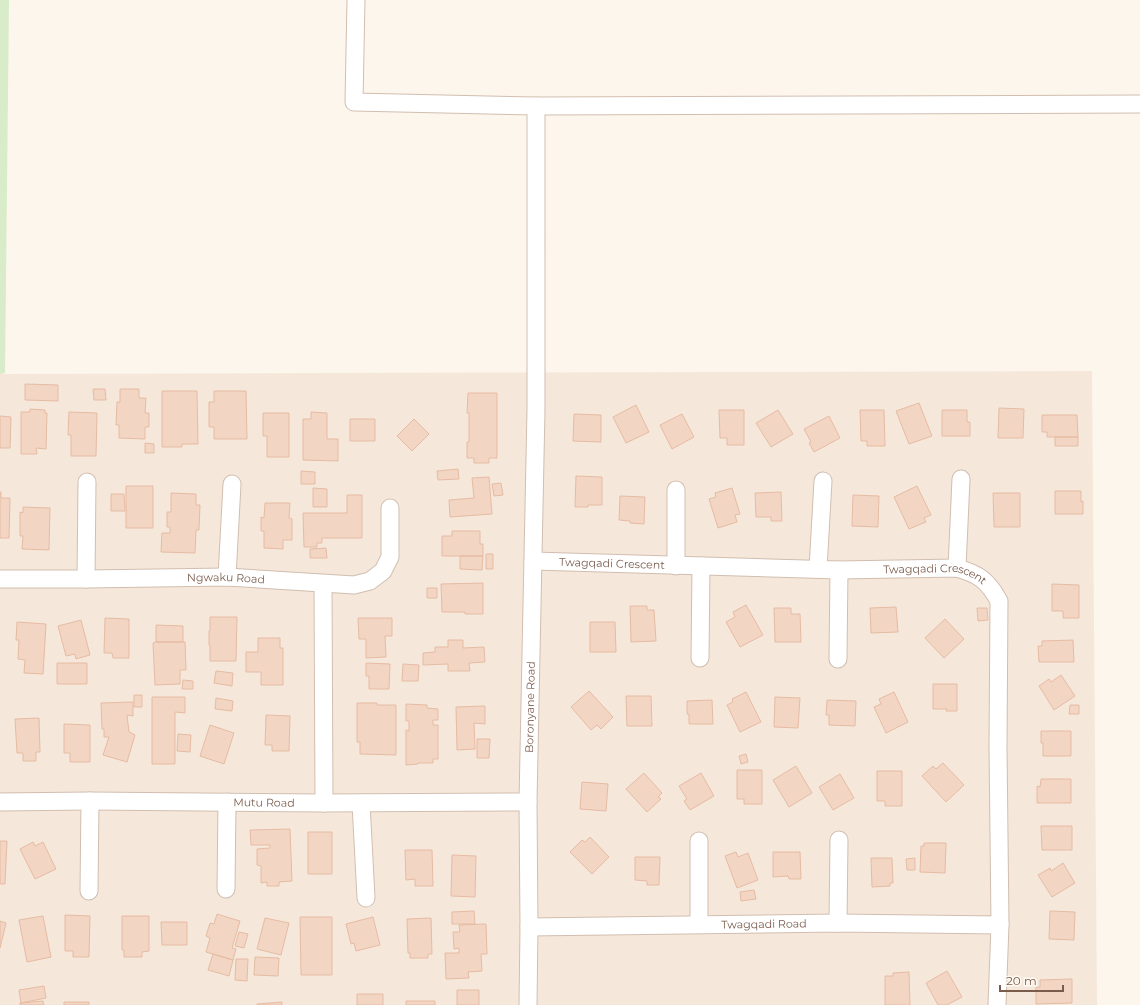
<svg xmlns="http://www.w3.org/2000/svg" width="1140" height="1005" viewBox="0 0 1140 1005" font-family="Montserrat,sans-serif">
<rect width="100%" height="100%" fill="#fdf6ec"/>
<path fill="#f5e8da" d="M1092,371L1097,1005H0V374Z"/>
<path fill="#d8ecc9" d="M0,0H9L5,373L0,374Z"/>
<path fill="#f3d5c3" stroke="#e6bba3" d="M25,384L58,385V401L25,400Z
M93,389H105L106,400H94Z
M120,389H139V398H146L145,413H149V427H145V439L119,438V425H116L117,402H120Z
M162,391H197L198,444H182V447H162Z
M214,391H246L247,439H214V427H209V402H214Z
M468,393H497V458H489V463H474V458H467V442H469V413H467Z
M919,403L932,436L909,444L896,411Z
M636,405L649,432L626,443L613,417Z
M999,408L1024,409L1023,438H998Z
M30,409L45,410V413H47L46,449L36,448L37,454H21V412H30Z
M719,410H744V445H727V438H720Z
M778,410L793,434L771,447L756,423Z
M860,410H884L885,446H867V441H861Z
M942,410H967V422H970V436H942Z
M69,412L97,413L96,456H71V435H68Z
M311,412L327,413V439H338V461L303,460V419H311Z
M263,413H289V457H267V436H263Z
M574,414L601,415V442L573,441Z
M682,414L694,437L672,449L660,425Z
M1042,415H1077L1078,437H1047V432H1042Z
M0,416L11,417L10,448H0Z
M829,416L840,438L814,452L809,443L811,442L804,429Z
M350,419H375V441H350Z
M414,419L429,434L412,451L397,436Z
M1055,437H1078V446H1055Z
M145,443L154,444V453H145Z
M458,469L459,479L438,480L437,471Z
M301,471L315,472V484H301Z
M576,476L602,477V505H588V507H575Z
M489,477L492,514L450,517L449,500L474,498L472,478Z
M501,483L503,495L494,496L492,484Z
M126,486H153V528H126Z
M917,486L931,515L924,518L926,522L909,529L894,497Z
M313,488L327,489V507H313Z
M732,488L740,514L735,515L737,522L718,528L709,499L716,497L715,493Z
M1055,491H1081V502L1083,501V514H1055Z
M0,492H1V498H10L9,538H0Z
M781,492L782,521H771V517H756L755,493Z
M171,493L196,494V505H200L199,530H196L195,553L161,552L162,533H170V527H167V512H171Z
M993,493H1020V527H994Z
M111,494H124L125,511H111Z
M347,495H362V538H322V543H317V547H304L303,513H347Z
M853,495L879,496L878,527L852,526Z
M620,496L645,497L644,524L630,523V521L619,520Z
M265,503H290L289,518L292,519V540H283V549L264,548V531H261V517L264,518Z
M23,507L50,508L49,550L22,549L23,536H20V512L23,513Z
M452,531H480V544H483V556H442V536H452Z
M326,548L327,558H310V549Z
M486,554H493V569H486Z
M460,556H483L482,570L460,569Z
M483,583V614H465V612H442L441,584Z
M1052,584L1079,585V618H1063V611H1052Z
M427,588H437V598H427Z
M746,605L763,635L740,647L726,622L735,617L733,612Z
M630,606H647V610H654L656,641L631,642Z
M896,607L898,632L871,633L870,608Z
M774,608H791V614H800L801,642H775Z
M977,608H987L988,620L978,621Z
M210,617H237L236,661H210V645H209V631L210,630Z
M105,618L129,619V658H113L112,653H104Z
M358,618H392V636H385L386,657L366,658V639H359Z
M945,619L964,639L944,658L925,638Z
M81,620L90,655L76,659L75,654L66,656L58,626Z
M17,622L46,624L43,674L24,673L25,660L18,659L19,640H16Z
M590,622H615L616,652H590Z
M156,625L183,626V642H156Z
M258,638H280V648H283V685H261V672H246V652H258Z
M448,640H463V648L484,647L485,662L469,663L470,671H448V664L423,665V653L435,652V647H448Z
M1073,640L1074,662H1039L1038,646H1042V641Z
M156,642H185L186,670H180V684L155,685L153,643Z
M57,663H87V684H57Z
M366,663L390,664L389,689H369V676H366Z
M403,664L419,665L418,681H402Z
M216,671L233,673L232,686L214,683Z
M1061,675L1075,696L1054,710L1039,686L1049,679L1051,682Z
M183,680L193,681V689H182Z
M933,684H957V711H946L947,709H933Z
M589,691L613,717L601,729L597,725L591,730L571,707Z
M746,692L761,722L740,732L727,705L733,702L732,699Z
M894,692L908,722L886,733L874,707L881,704L879,699Z
M134,695H142V707H134Z
M626,696H651L652,726H627Z
M152,697H185V713L175,712V764H152Z
M775,697L800,698L798,728L774,727Z
M216,698L233,701L232,711L215,709Z
M712,700L713,724H689V714H687V701Z
M827,700L856,701L855,726L829,725V715H826Z
M133,702V716L127,715L129,732L135,735L127,762L103,755L109,737H104V729H102L101,703Z
M357,703H377V705H396V755L360,754V742H357Z
M406,704L427,705V708L438,709V720H433V725H438V759H433V763H418V764L406,765V730L409,731V721H406Z
M1070,705H1079V714H1069Z
M485,706V724L474,723L475,749L457,750L456,707Z
M266,715L290,716L289,751H272V745H265Z
M39,718L40,752H36V761H23V753H17L15,719Z
M64,724L90,725V762H70V753H64Z
M210,725L234,733L224,764L200,756Z
M1041,731H1071V756H1043V743H1041Z
M178,734L191,735L190,752L177,751Z
M477,739H490L489,758H477Z
M746,754L748,762L741,764L739,756Z
M943,763L964,785L946,802L922,776L933,766L936,769Z
M796,766L812,793L789,807L773,780Z
M737,770H762V804H744V799H737Z
M877,771H902V806H885V801H877Z
M644,773L662,793L658,797L661,799L647,812L626,789Z
M701,773L714,796L690,810L684,801L687,799L679,786Z
M840,774L854,798L833,810L819,787Z
M1041,779H1071V803H1037V786L1040,787Z
M582,782L608,784L606,811L580,809Z
M1041,826H1072V850H1042Z
M290,829L292,881L279,882V886H267V882L261,883V866L257,865V849L270,848V845H251L250,830Z
M308,832H332V874H308Z
M590,837L609,857L592,874L570,852L582,840L585,842Z
M0,841H7L5,884H0Z
M33,842L35,846L43,842L56,869L35,879L20,849Z
M924,843H946L945,873L920,872L921,846H924Z
M405,850H432L433,886H415V879L406,880Z
M736,852L738,857L748,853L758,880L737,888L725,856Z
M773,852H800L801,879H789L788,876L773,877Z
M452,855L476,856L475,897L451,896Z
M635,857H660L659,885H647V881L635,880Z
M871,858H892L893,883H890V886L872,887Z
M915,858V870H907L906,859Z
M1063,863L1075,883L1052,897L1038,875L1050,868L1051,871Z
M754,890L756,899L741,901L740,892Z
M474,911L475,924H452V912Z
M1050,911L1075,912L1074,940L1049,939Z
M217,914L240,921L232,948L236,949L233,960L206,952L210,938L206,936L210,923L214,924Z
M65,915L90,916L89,957H73V951H65Z
M43,916L51,957L27,962L19,920Z
M122,916H149V951L142,952V957H124V950H122Z
M300,917H332V975H301Z
M373,917L380,945L356,951L354,943L351,944L346,924Z
M265,918L289,923L281,955L257,949Z
M431,918L432,954H428V958H410V953H408L407,919Z
M0,921L6,923L0,948Z
M161,922H187V945H162Z
M486,924L487,954H481L482,971L468,972L469,978L446,979L445,953H459V948L454,949L453,932H460L459,925Z
M239,932L248,934L244,948L235,946Z
M213,954L233,960L229,976L208,970Z
M255,957L279,958L278,976L254,975Z
M236,959H248L247,981L235,980Z
M947,971L962,997L947,1005H938L926,983Z
M909,972L910,1005H885V976H893V973Z
M1072,979V1003L1036,1004V987H1040V980Z
M44,986L46,998L21,1003L19,990Z
M457,990H479V1005H457Z
M357,994H383V1005H357Z
M43,1001L44,1005H20V1003Z
M406,1001H435V1005H406Z
M64,1002H89V1005H64Z
M282,1002V1005H257V1004Z"/>
<g fill="none" stroke-linecap="round" stroke-linejoin="round">
<g stroke="#d1beb0" stroke-width="19">
<g id="minor">
<path d="M356,0L354,102L536,106L1140,104"/>
<path d="M676,490V566"/>
<path id="s1" d="M533,561L839,570L957,568C979,574 988,581 999,601L998,746L1000,925L997,1005"/>
<path d="M957,568L961,479"/>
<path d="M818,569L823,481"/>
<path d="M227,577L232,484"/>
<path id="s2" d="M0,579H86L227,577L354,585L370,581L383,571L390,557V508"/>
<path d="M86,579L87,482"/>
<path d="M323,584L324,803"/>
<path d="M700,658L701,566"/>
<path d="M838,659L839,570"/>
<path id="s3" d="M0,802L90,801L324,803L528,802"/>
<path d="M361,803L366,898"/>
<path d="M226,889L227,802"/>
<path d="M89,891L90,801"/>
<path d="M838,923L839,840"/>
<path d="M699,924V841"/>
<path id="s4" d="M529,927L838,923L1000,925"/>
<path id="s5" d="M528,1005L529,927L528,802L536,409V106"/>
</g>
</g>
<use href="#minor" stroke="#fff" stroke-width="17"/>
</g>
<g text-anchor="middle" dominant-baseline="central" stroke-width="3" stroke-linejoin="round" paint-order="stroke">
<g font-size="11" fill="#7a5c4d" stroke="#fffaf3">
<text stroke="none"><textPath href="#s1" startOffset="79">Twagqadi Crescent</textPath></text>
<text stroke="none"><textPath href="#s1" startOffset="403">Twagqadi Crescent</textPath></text>
<text stroke="none"><textPath href="#s2" startOffset="226">Ngwaku Road</textPath></text>
<text stroke="none"><textPath href="#s5" startOffset="298">Boronyane Road</textPath></text>
<text stroke="none"><textPath href="#s3" startOffset="264">Mutu Road</textPath></text>
<text stroke="none"><textPath href="#s4" startOffset="235">Twagqadi Road</textPath></text>
</g>
</g>
<path d="M1000 985v6h63v-6" fill="none" stroke="#7a5c4d" stroke-width="2"/>
<text x="1006" y="985" font-size="12" fill="#7a5c4d" stroke="#fffaf3" stroke-width="3" paint-order="stroke">20 m</text>
</svg>
